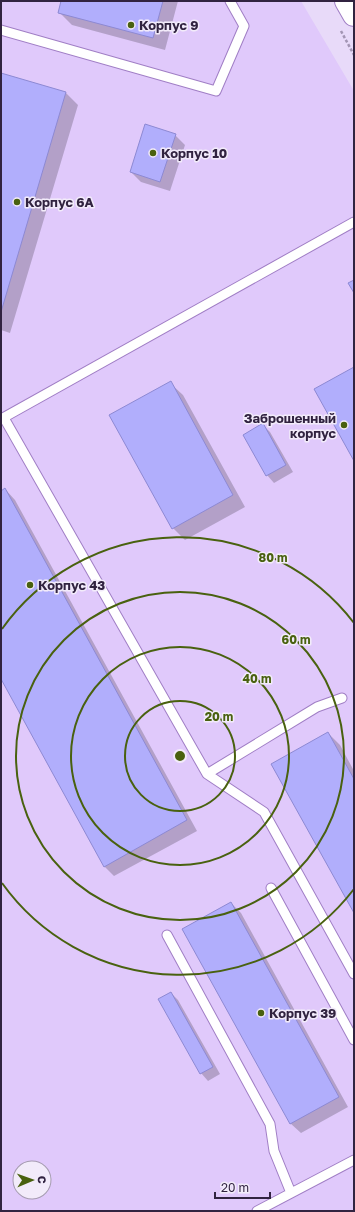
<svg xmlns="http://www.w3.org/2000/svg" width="355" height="1212" viewBox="0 0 355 1212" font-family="'Golos Text',sans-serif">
<rect width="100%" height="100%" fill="#e8daf9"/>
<path fill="#e0c9fb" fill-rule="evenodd" d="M1,1H301L354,91V1211H1ZM20,1168H44V1192H20Z"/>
<path fill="#0003" d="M62,1H178L165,50L72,25L59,12Z
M1,74L66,93L78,105L10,333L1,330Z
M175,135L185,145L170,191L141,182L131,172Z
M170,383L183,395L245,507L185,540L173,528Z
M263,425L270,432L293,472L274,483L267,475Z
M5,489L15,500L197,831L114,876L104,866L1,677V492Z
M328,733L340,745L354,771V911Z
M231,903L241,913L348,1107L301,1133L290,1123Z
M171,993L178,1000L220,1074L208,1081L201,1073Z"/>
<path fill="#b1aefc" stroke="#8d89d3" d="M61,1H163L153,38L58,13Z
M1,73L66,92L1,312Z
M145,124L176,134L160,182L130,172Z
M354,280V293L348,283Z
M354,367V461L314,389Z
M171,381L233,495L172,529L109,415Z
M263,423L286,465L266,476L243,435Z
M5,488L187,820L104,867L1,679V491Z
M328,732L354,779V913L271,764Z
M231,902L339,1097L290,1124L182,929Z
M171,992L213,1067L200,1074L158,999Z"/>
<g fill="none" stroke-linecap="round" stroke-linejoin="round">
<g stroke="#a07ec5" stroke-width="11">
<path id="service" d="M1,30L216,91L244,26L230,1
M4,418L207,774L264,812L354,974
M1,419L354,222
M207,774L317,707L342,698
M271,888L354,1040
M167,935L270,1124L274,1151L291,1193
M257,1211L354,1160"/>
</g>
<g stroke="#a07ec5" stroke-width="24">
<path id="secondary" d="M346,1L354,15"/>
</g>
<path stroke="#a395b4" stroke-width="2.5" stroke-dasharray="3 2" stroke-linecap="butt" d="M341,31L354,55"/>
<use href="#service" stroke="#fff" stroke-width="9"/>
<use href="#secondary" stroke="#fff" stroke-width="22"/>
</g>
<g fill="none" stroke="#49610f" stroke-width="2">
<circle cx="180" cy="756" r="55"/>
<circle cx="180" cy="756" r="109"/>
<circle cx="180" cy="756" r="164"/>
<path d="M354 889A219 219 0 0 1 2 883M2 629A219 219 0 0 1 354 623"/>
</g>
<g fill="#49610f" stroke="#f2ebfa" stroke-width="1.5">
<circle cx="131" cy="25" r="4"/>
<circle cx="153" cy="153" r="4"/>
<circle cx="17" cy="202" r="4"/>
<circle cx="344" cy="425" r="4"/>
<circle cx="30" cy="585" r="4"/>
<circle cx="261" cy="1013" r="4"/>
</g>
<g text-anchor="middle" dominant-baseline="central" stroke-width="3" stroke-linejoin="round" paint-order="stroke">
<g font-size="13" font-weight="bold" fill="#312340" stroke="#f2ebfa" text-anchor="start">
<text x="139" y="25">Корпус 9</text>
<text x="161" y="153">Корпус 10</text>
<text x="25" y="202">Корпус 6А</text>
<text x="336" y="418" text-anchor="end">Заброшенный<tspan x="336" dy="15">корпус</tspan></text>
<text x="38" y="585">Корпус 43</text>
<text x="269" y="1013">Корпус 39</text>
</g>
</g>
<circle cx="180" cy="756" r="6" fill="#49610f" stroke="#f2ebfa" stroke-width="2"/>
<g font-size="12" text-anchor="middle" font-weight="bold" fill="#49610f" stroke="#f2ebfa" stroke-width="3" stroke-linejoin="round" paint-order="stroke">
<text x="273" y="562">80 m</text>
<text x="296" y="644">60 m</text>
<text x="257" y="683">40 m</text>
<text x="219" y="721">20 m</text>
</g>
<rect width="355" height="1212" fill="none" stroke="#312340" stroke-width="4"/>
<g transform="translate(32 1180) rotate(88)"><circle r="19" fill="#f2ebfa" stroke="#a59bb0"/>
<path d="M0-3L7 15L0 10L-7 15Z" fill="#49610f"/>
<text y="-6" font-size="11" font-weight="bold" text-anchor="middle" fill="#312340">С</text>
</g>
<path d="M215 1192v6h55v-6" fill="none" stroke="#312340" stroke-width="2"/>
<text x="221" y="1192" font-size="12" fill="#312340" stroke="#f2ebfa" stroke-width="3" paint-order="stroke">20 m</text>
</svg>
